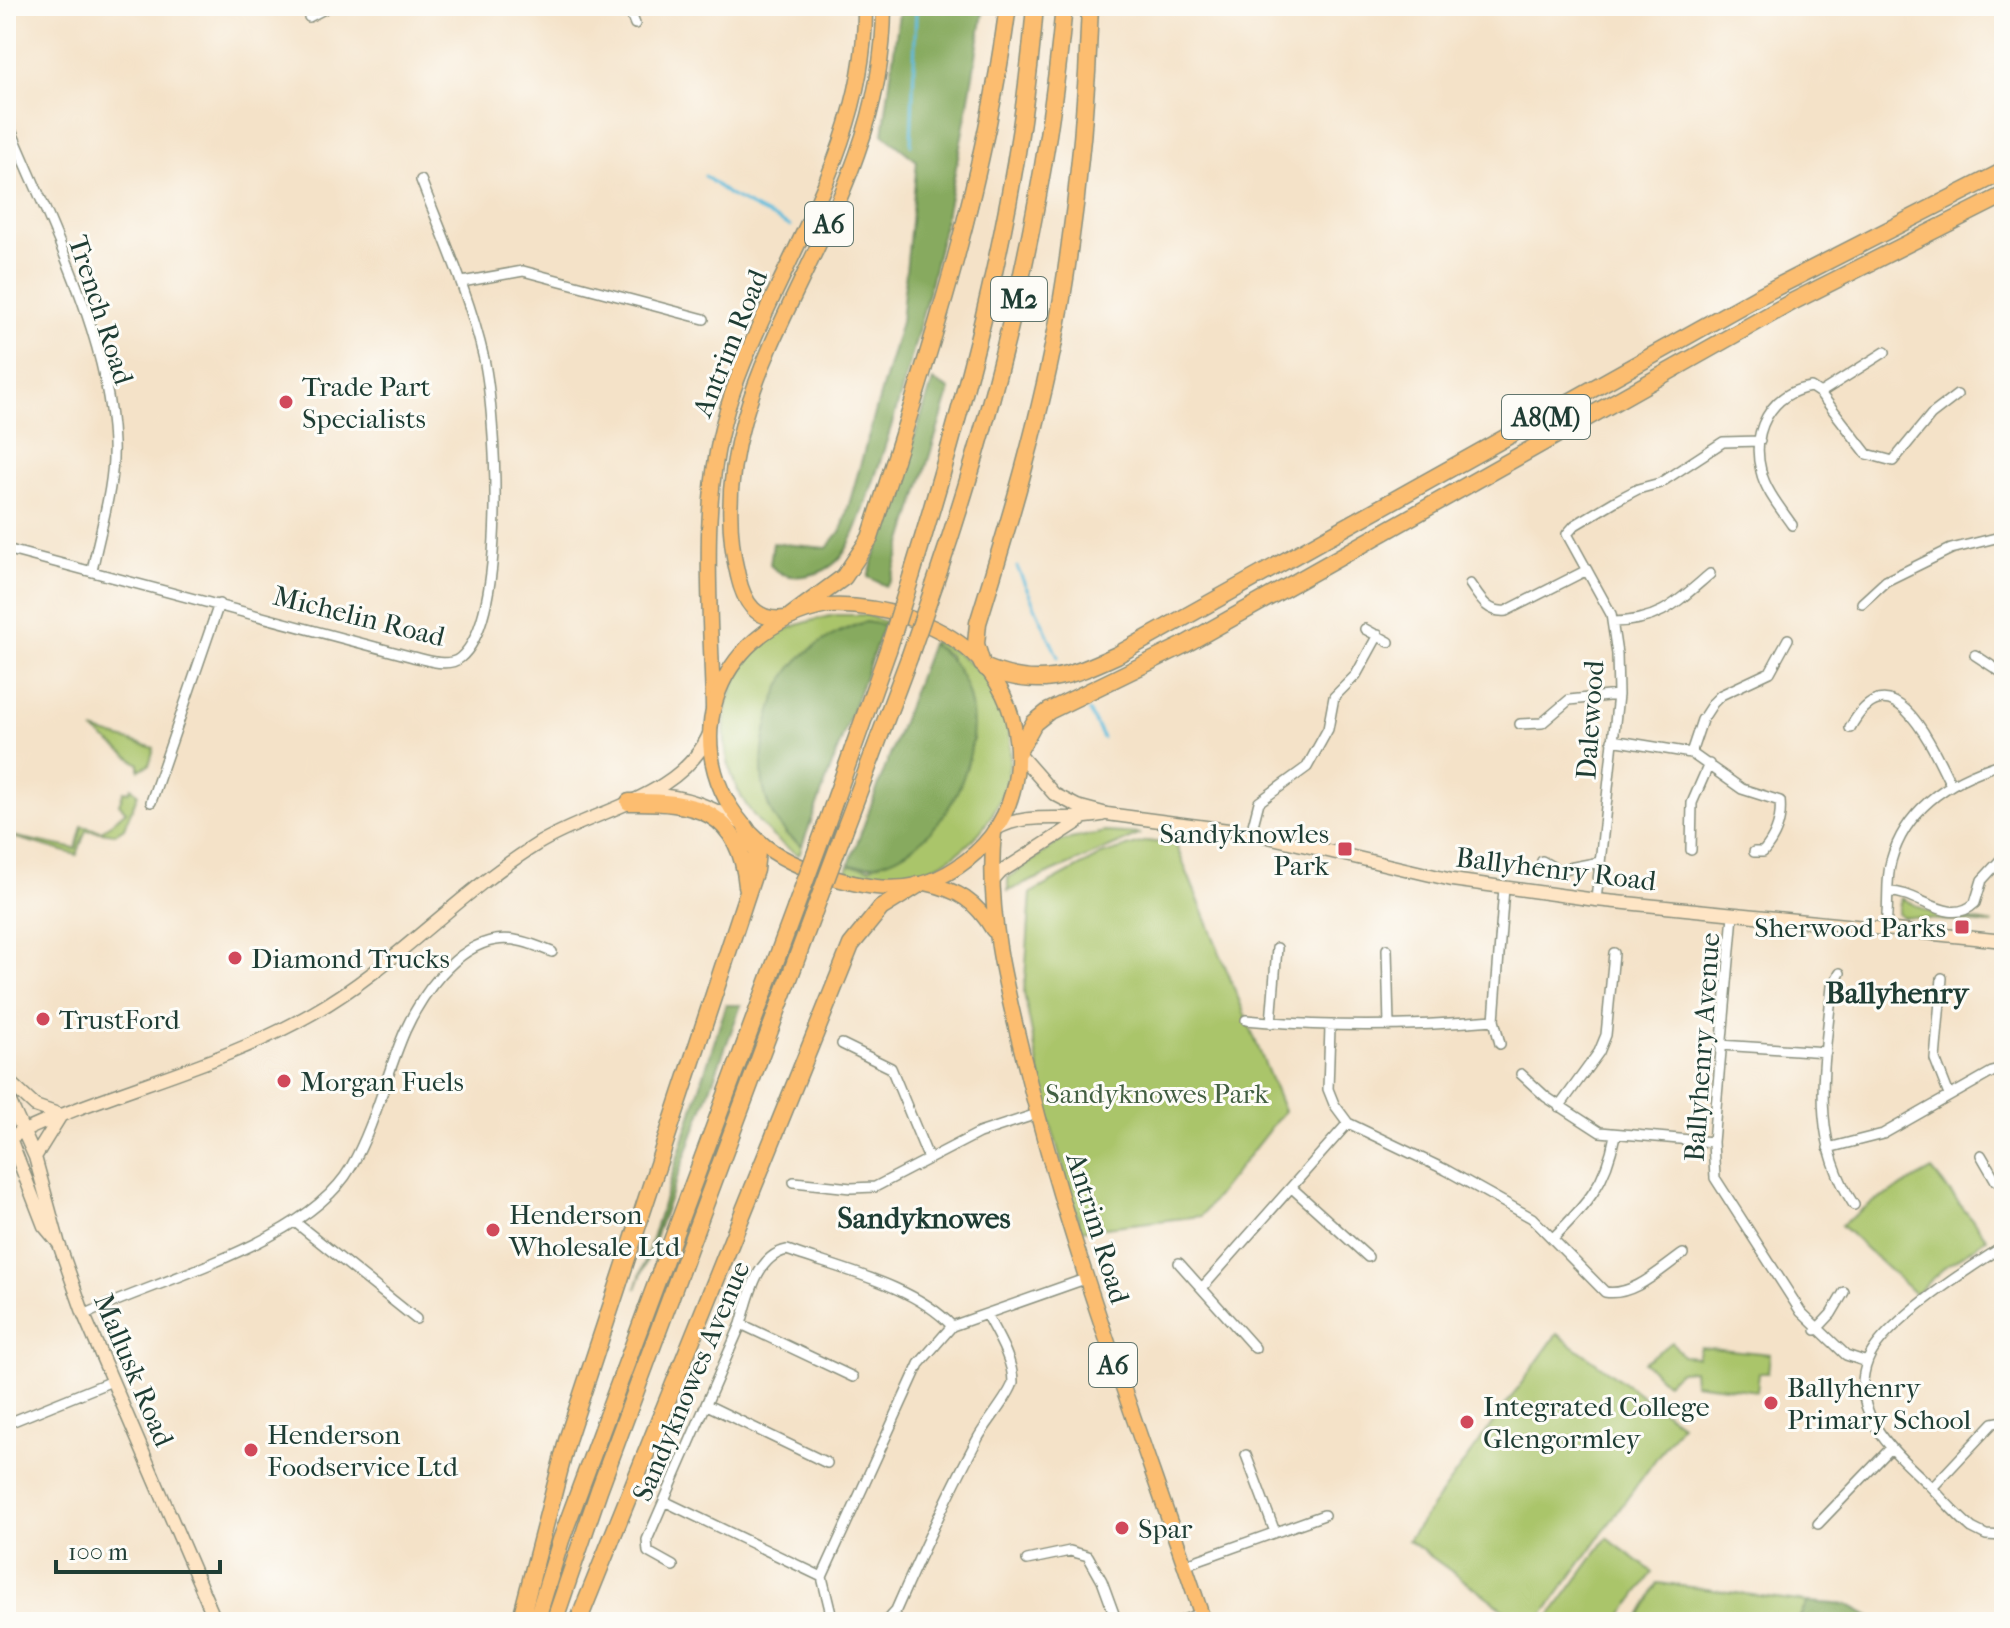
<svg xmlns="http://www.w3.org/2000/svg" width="2010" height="1628" viewBox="0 0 2010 1628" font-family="'IM FELL French Canon',serif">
<rect width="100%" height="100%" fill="#fdfcf7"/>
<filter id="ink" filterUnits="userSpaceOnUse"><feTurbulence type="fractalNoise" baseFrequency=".0125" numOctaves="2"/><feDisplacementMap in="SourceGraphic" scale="16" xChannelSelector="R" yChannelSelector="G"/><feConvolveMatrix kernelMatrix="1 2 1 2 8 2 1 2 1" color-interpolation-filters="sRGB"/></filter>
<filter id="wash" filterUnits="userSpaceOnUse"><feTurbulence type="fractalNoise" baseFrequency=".006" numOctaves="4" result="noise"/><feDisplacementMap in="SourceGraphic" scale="32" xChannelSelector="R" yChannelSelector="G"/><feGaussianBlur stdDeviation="1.8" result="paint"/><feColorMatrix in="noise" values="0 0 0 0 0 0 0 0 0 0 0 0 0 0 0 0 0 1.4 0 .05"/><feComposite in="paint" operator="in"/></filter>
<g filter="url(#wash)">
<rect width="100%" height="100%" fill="#f4e2c8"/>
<path fill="#aac56b" stroke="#648150" stroke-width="2" d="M835,615H865L886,622L884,625L864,622L838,632L785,834L802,846L799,855C720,811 693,698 771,638C790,625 814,620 835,615Z
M933,641C1078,702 1002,908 846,874L849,865L870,868L931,830L966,769L973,739L949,655L931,644Z
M93,730L154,748L149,765L139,770V764Z
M131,787L138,794L124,828L115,834L86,830L77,855L6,835L76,849L82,826L102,831L126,811L119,804L124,791L129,792Z
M1105,832L1141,834L1008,891V878L1060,841Z
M1147,841L1176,845L1284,1111L1201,1216L1081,1230L1048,1115L1024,993L1031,893L1101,855Z
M1901,898L1929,912L1993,924L1902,917L1898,913Z
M1932,1170L1987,1238L1944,1268L1915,1294L1841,1225L1870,1204Z
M1557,1334L1681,1424L1538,1622H1522L1408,1540Z
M1672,1342L1683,1356L1697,1357L1700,1347L1770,1354L1768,1373H1759L1757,1391L1694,1383L1693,1370L1680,1371L1666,1383L1644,1362Z
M1607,1538L1653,1572L1617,1622H1546Z
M1658,1583L1808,1602L1797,1622H1637Z"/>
<path fill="#87aa5f" stroke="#53744a" stroke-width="2" d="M900,6H984C961,160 928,314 880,462C872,485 855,541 840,558C824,576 788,585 770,565L773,543L827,548L842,529L901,322L917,161L883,134Z
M933,381L950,390L891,580L886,586L868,577Z
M865,622L884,625L802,846C784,834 772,819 766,798C755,761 769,697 792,667C811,644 837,632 865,622Z
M931,644C1022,700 950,878 849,865Z
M726,1005H741L636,1289Z
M1808,1602L1849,1605L1880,1622H1797Z"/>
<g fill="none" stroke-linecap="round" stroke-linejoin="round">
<path stroke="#5dbbdb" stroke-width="3" d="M901,6L916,11L911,145
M705,176L729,195L790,226
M1017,567L1058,657
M1089,711L1103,738"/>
</g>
</g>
<g filter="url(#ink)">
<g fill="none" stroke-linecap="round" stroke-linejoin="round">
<g stroke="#8a907e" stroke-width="12">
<path id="minor" d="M628,6L635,24
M309,17L330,6
M6,118C47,218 109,334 113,443C115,486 100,529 92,571
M6,158L20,153
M462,282L523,271L704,319
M2004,282V294
M1820,393L1885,352
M1792,525C1781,509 1765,490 1761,471C1751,432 1770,393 1811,387L1820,393L1867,454L1893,461L1931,415L1957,395
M6,549L413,657C428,660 448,668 460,658C509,618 496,417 484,359C470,297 444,239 421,180
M1470,584C1480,598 1487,613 1506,611L1587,570
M1862,603L1886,581L1951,549L2004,536
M1613,622C1660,621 1676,603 1710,574
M1365,629L1389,642
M1975,655L2004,674
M1520,724L1542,723L1569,700L1618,695
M1850,728C1892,652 1932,746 1951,785
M1612,740L1691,753L1742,789L1780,801C1782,821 1776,837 1763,852H1754
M1691,753L1702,720L1713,703L1721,695L1770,672L1788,639
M151,802L219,604
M1251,833L1259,802L1307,767L1328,729L1334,697L1356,675L1378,635
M1691,850L1692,803L1709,764
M1542,861L1558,870L1600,862
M1888,892C1917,890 1949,928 1975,903L1982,880L2004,856
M1596,900L1618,695L1617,654L1611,614L1567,534L1575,525L1617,500L1638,489L1660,483L1723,442L1760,441
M1733,915L1713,1142L1715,1178L1801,1312L1846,1355L1867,1362
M1885,930C1890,908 1885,883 1891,861C1906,807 1953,778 2004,763
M1387,949L1389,1026
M1840,973L1832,986C1825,1065 1808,1135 1854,1205
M1942,978L1935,1059L1949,1095
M1246,1020C1330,1028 1411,1027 1494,1020
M1271,1023L1277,948
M1330,1027L1328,1089L1334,1104L1348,1123L1446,1170L1532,1218L1605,1292C1633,1297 1661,1269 1683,1254
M842,1044L891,1068L928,1157
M1500,1044L1494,1020L1504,888
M1720,1045L1826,1052
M1521,1074L1546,1097L1600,1132L1713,1142
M1559,1107L1599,1052L1606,1035L1614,953
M1828,1148L1883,1134L1992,1072L2004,1069
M1981,1155L1996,1181L2004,1182
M794,1182L851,1188L875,1187L979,1133L1037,1114
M1292,1188L1368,1257
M295,1222L416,1319
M1553,1238C1587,1204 1606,1184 1615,1135
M2004,1246C1969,1268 1883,1323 1868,1360C1847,1412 1895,1453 1928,1484C1943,1499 1956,1515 1972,1528L1986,1535L2004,1536
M1179,1263L1255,1348
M1202,1288L1348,1123
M84,1315C162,1278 308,1242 351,1167C375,1125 386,1075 405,1031C421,996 455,946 496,940C516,937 534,945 552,952
M741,1324L853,1377
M1816,1330L1831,1314L1844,1292
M707,1405L827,1463
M6,1424L112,1381
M1246,1455L1275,1532
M1932,1488L1993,1423L2004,1421
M664,1501L822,1577
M1818,1524L1891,1448
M1027,1560L1070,1551L1088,1556L1102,1581L1117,1622
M1184,1565L1324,1515
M673,1566L648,1552L647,1540L741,1324C749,1297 756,1256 787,1250C839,1269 914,1285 952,1326
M833,1622L822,1577L919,1364L952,1326L1085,1279
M885,1622L896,1610C921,1553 948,1494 978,1438C985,1425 1012,1392 1013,1382C1013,1360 996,1333 986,1314
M1178,1622L1201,1613"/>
</g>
<g stroke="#8a907e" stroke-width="15">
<path id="secondary" d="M1019,754L1054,794L1077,806L1107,814L1251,833L1452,880L1596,900L2004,941
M647,795C685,794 711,807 744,825
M996,829C1029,810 1067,823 1102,815
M992,882L1001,872L1080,821
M6,1079L35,1106L61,1115
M6,1093L35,1157L58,1241
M6,1128L44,1226L59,1244L84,1315L216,1622
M9,1138C108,1090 218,1068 313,1013C394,967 457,894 536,845C593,809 681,800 710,732
M35,1157L61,1115"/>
</g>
<g stroke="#8a907e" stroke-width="17">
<path id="primary" d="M786,618C756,622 744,603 738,576C700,423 809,292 857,154C874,107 884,56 884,6
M713,708C711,602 697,496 732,394C777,264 867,149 865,6
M994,832C986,915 1007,992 1027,1072C1073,1260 1143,1439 1204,1622
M925,883C958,890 976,901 993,930"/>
</g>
<g stroke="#8a907e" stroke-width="17">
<path id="trunk" d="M827,606C876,603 937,621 973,654C1024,700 1032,782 991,836C973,859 945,879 917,885C886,892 857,885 827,876C803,868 777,858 758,840C669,758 711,628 827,606Z"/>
</g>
<g stroke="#8a907e" stroke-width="19">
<path id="motorway" d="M912,574C969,388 1020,200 1035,6
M935,583C999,395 1046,204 1064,6
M791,616L844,577L870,538C926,364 984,188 1008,6
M982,664L976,644L978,623C1010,520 1041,417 1060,310C1077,209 1087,108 1090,6
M986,668C1038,689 1067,678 1117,655L1757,297L2004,171
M1019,750L1034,723L1049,711L1184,645L1792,302L2004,195
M629,802C695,801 740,810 747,886
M826,825L888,650
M844,831L909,658
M520,1622L568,1437L755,870L757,852L746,828
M536,1622L561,1540L795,909
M554,1622L599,1490L812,917
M578,1622L851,945L881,908L918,885"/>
</g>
<use href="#minor" stroke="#fff" stroke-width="9"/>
<use href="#secondary" stroke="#fee5c5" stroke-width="12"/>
<use href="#primary" stroke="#fcbd6f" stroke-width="14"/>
<use href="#trunk" stroke="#fcbd6f" stroke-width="14"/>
<use href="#motorway" stroke="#fcbd6f" stroke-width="16"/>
<g stroke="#8a907e" stroke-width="19" stroke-linecap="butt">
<path id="motorway-bridge" d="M888,650L912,574
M909,658L935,583
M795,909L826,825
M812,917L844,831"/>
</g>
<use href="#motorway-bridge" stroke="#fcbd6f" stroke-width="16"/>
</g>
</g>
<g fill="#d1495b" stroke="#fdfcf7" stroke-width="3">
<circle cx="286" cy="402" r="8"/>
<rect x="1337" y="841" width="16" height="16" rx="4"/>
<rect x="1954" y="919" width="16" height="16" rx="4"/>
<circle cx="235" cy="958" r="8"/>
<circle cx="43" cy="1019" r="8"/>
<circle cx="284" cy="1081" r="8"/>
<circle cx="493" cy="1230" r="8"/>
<circle cx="1771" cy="1403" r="8"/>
<circle cx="1467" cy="1422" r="8"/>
<circle cx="251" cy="1450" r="8"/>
<circle cx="1122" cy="1528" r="8"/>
</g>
<g text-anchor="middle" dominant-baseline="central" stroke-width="6" stroke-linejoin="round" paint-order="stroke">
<g fill="#fdfcf7" stroke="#62766e" stroke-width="2">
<rect x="805" y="202" width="48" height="44" rx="6"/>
<rect x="991" y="277" width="56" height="44" rx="6"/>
<rect x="1502" y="395" width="88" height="44" rx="6"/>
<rect x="1089" y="1343" width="48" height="44" rx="6"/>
</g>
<g font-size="26" font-weight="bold" fill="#1f3d34">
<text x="829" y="224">A6</text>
<text x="1019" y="299">M2</text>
<text x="1546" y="417">A8(M)</text>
<text x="1113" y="1365">A6</text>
</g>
<g font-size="28" fill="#1f3d34" stroke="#fdfcf7">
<text transform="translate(101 310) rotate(72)">Trench Road</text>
<text transform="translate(730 343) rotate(-68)">Antrim Road</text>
<text transform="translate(359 616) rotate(14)">Michelin Road</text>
<text transform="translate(1590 720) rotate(-86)">Dalewood</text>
<text transform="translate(1556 869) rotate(7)">Ballyhenry Road</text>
<text transform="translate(1702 1047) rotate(-86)">Ballyhenry Avenue</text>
<text transform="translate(1098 1228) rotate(73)">Antrim Road</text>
<text transform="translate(134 1370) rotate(67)">Mallusk Road</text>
<text transform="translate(691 1381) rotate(-67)">Sandyknowes Avenue</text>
</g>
<g font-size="28" fill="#1f3d34" stroke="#fdfcf7" text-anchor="start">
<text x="302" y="386">Trade Part<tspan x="302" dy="32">Specialists</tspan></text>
<text x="1329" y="833" text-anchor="end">Sandyknowles<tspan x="1329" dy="32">Park</tspan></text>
<text x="1946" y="927" text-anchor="end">Sherwood Parks</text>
<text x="251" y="958">Diamond Trucks</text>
<text x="59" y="1019">TrustFord</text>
<text x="300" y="1081">Morgan Fuels</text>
<text x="509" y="1214">Henderson<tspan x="509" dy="32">Wholesale Ltd</tspan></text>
<text x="1787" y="1387">Ballyhenry<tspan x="1787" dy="32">Primary School</tspan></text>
<text x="1483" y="1406">Integrated College<tspan x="1483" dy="32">Glengormley</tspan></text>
<text x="267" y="1434">Henderson<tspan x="267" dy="32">Foodservice Ltd</tspan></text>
<text x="1138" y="1528">Spar</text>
</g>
<g font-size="28" fill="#425f42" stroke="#fdfcf7">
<text x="1157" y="1093">Sandyknowes Park</text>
</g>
<g font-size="30" font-weight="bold" fill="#1f3d34" stroke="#fdfcf7">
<text x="1897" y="993">Ballyhenry</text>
<text x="924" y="1218">Sandyknowes</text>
</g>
</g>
<rect width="2010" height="1628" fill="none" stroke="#fdfcf7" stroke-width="32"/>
<path d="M56 1560v12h164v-12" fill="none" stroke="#1f3d34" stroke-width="4"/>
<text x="68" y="1560" font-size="24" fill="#1f3d34" stroke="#fdfcf7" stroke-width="6" paint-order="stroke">100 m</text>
</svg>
